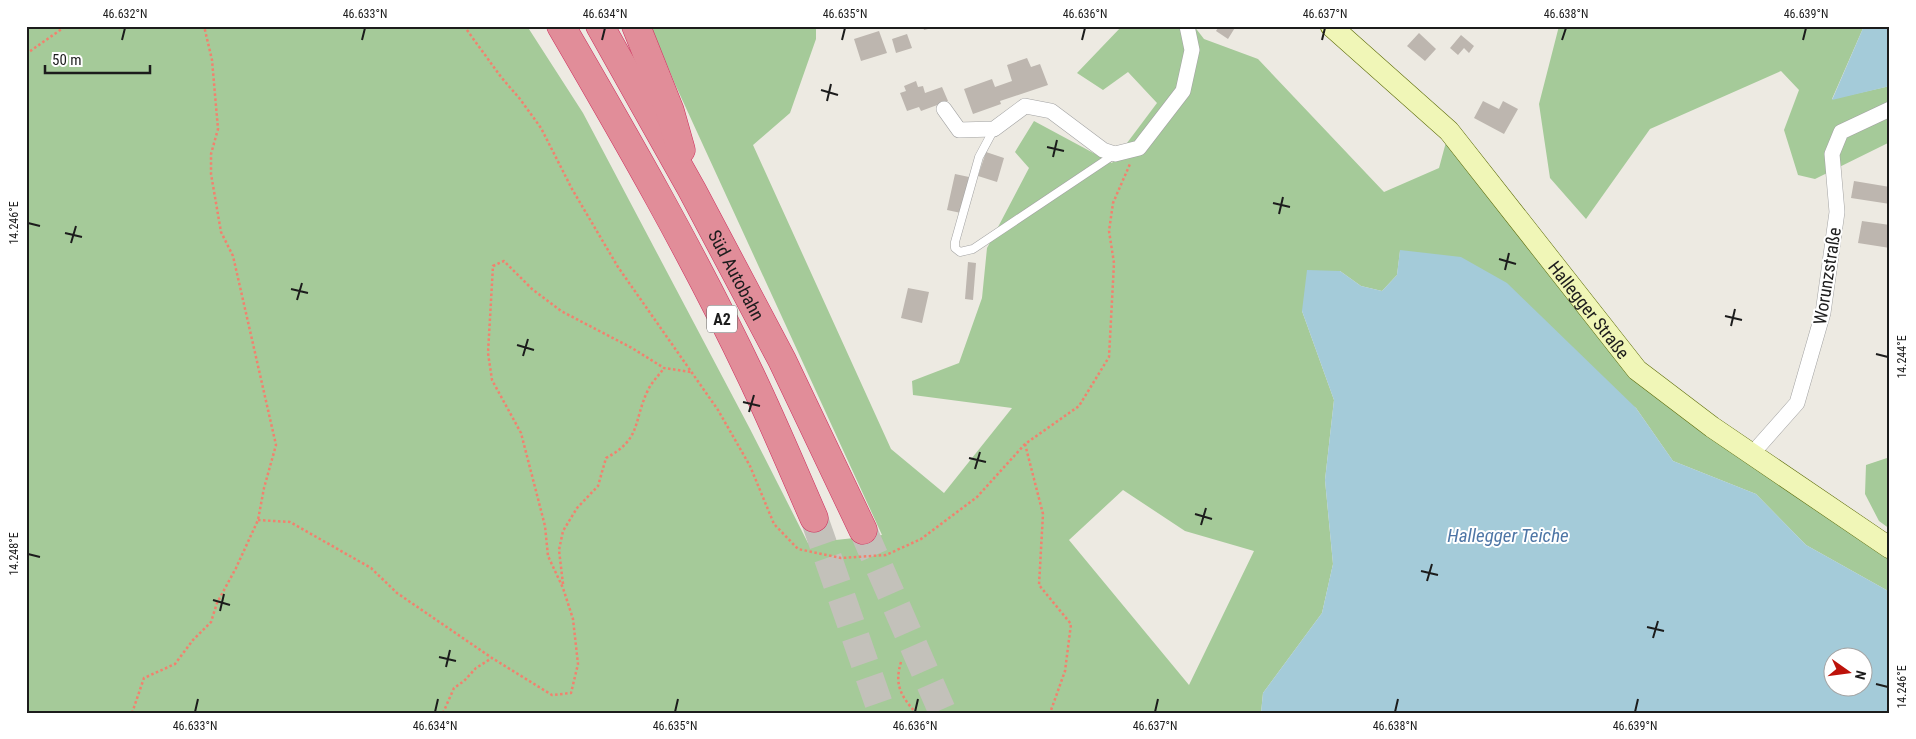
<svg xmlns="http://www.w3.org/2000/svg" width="1916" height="739" viewBox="0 0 1916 739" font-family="'Roboto Condensed',sans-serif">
<rect width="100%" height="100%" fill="#edeae2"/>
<path fill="#a5ca99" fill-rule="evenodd" d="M26,26H527L583,113L750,429L808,543L882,535L675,84L651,26H816V39L790,113L753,145L891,449L944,493L1012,408L913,395L912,381L959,363L982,298L987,248L1029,168L1015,152L1034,121L1112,163L1157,103L1128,72L1103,90L1077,73L1122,26H1194L1204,39L1258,59L1384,192L1439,168L1449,131L1637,370L1890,548V592L1806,545L1756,494L1673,461L1636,408L1400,251L1397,275L1382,291L1361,286L1340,271L1302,311L1334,400L1325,480L1333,564L1322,613L1263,693L1261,713H26ZM1123,490L1185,531L1254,551L1189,685L1069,540Z
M1559,26H1864L1832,99L1890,86L1888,143L1815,179L1798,175L1784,130L1799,90L1781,71L1650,129L1586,219L1550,178L1539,104Z
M1887,458L1890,459V529L1879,521L1865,494L1866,465Z"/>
<path fill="#a4cbd9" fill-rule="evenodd" d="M1864,26H1890V86L1832,100Z
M1400,250L1461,257L1507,283L1636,408L1673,461L1756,494L1806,545L1890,592V713H1261L1263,693L1322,613L1333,564L1325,480L1334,400L1302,311L1307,270L1340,271L1361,286L1382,291L1397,275ZM1834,656H1864V686H1834Z"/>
<path fill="#bdb6af" d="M923,26H936V27L924,30Z
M1219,26H1236L1228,39L1216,31Z
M879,31L887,53L861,61L854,39Z
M1419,33L1436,49L1425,61L1407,46Z
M907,34L912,48L896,53L892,39Z
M1461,35L1474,46L1469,53L1464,48L1458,55L1450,48Z
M1027,58L1031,67L1040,64L1048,85L1000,101L1001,104L973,114L964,89L992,79L995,87L1012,81L1007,65Z
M916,81L918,87L923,86L925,93L942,87L948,101L921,111L919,107L907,111L900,93L906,91L904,86Z
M1483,101L1499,109L1503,101L1518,109L1504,134L1474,118Z
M986,152L1004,158L997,182L978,176Z
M955,174L969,177L961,213L947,210Z
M1854,181L1890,187V204L1851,198Z
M1862,221L1890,225V248L1858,243Z
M968,262L976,263L973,300L965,299Z
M908,288L929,292L922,323L901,318Z"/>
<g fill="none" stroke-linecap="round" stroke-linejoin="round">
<path stroke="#c3c1ba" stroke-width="28" stroke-dasharray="28 14" stroke-linecap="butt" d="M814,518L882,713
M863,530L943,713"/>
<g stroke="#a3a3a3" stroke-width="9">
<path id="lane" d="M994,129L979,157L955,242V248L960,252L973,249L1115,154"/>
</g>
<g stroke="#a3a3a3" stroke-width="16">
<path id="street" d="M944,109L959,130L994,129L1025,106L1051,111L1103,150L1115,154L1139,148L1183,91L1192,50L1187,26
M1751,455L1797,403L1823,313L1837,212L1832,154L1841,132L1890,109"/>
</g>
<g stroke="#5d6c0a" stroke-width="22">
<g id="secondary">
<path id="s1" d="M1331,26L1449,131L1637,370L1712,427L1890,548"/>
</g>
</g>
<g stroke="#cd2d5d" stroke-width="29">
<g id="highway">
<path d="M561,26C628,141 694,256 751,376C773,422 793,470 814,518"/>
<path id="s2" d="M600,26L692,190L782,360L863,530"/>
<path d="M636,26L670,111L681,150"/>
</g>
</g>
<path stroke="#f2816e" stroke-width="2.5" stroke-dasharray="2.5 2.5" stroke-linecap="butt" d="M464,26L501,77L520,99L541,128L572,189L618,267L718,410L750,466L774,524L798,549L841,558L886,555L921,539L977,497L1025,444L1079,406L1109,357L1114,263L1109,231L1113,203L1130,164
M26,54L66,26
M1025,444L1043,514L1039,585L1071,624L1065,671L1050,713
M258,520L290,522L371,568L397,593L492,658L552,695L571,693L578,664L573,619L563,588L548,556L545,526L521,433L492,380L488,353L493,266L504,261L532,289L561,311L632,348L664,368L691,372
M563,584L559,550L563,531L577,508L598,486L606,458C642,439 633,421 648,390C652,382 659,375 664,368
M901,662C894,685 901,696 916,713
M132,713L144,678L175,664L193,640L211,622L217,603L236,568L258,520L264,488L276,445L233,256L221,232L211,174V154L218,129L212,60L204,26
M443,713L454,688L464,681L476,668L492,658"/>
<use href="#lane" stroke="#fff" stroke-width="8"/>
<use href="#street" stroke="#fff" stroke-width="15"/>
<use href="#secondary" stroke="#f0f6b7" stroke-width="21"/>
<use href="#highway" stroke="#e18d99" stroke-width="28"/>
</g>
<path fill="none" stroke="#1c1c1c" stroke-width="2" d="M122,40L125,28M362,40L365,28M602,40L605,28M842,40L845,28M1082,40L1085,28M1322,40L1325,28M1562,40L1566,28M1803,40L1806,28M821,90L838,95M827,101L831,84M1047,147L1064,151M1053,157L1057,140M1273,203L1290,207M1279,214L1283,197M28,223L40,226M65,233L82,237M71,243L76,226M1499,259L1516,264M1505,270L1509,253M291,289L308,293M297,300L302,283M1725,316L1742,320M1731,326L1735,309M517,345L534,350M1876,354L1888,357M523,356L528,339M743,402L760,406M749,412L754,395M969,458L986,462M975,469L980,452M1195,514L1212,519M1201,525L1206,508M28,554L40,557M1421,571L1438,575M1427,581L1432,564M213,600L230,605M220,611L224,594M1647,627L1664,631M1653,638L1658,621M439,657L456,661M446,667L450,650M1876,684L1888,687M195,712L198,699M435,712L438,699M675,712L678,699M915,712L918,699M1155,712L1158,699M1395,712L1398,699M1635,712L1638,699"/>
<g text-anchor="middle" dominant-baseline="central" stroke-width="4" stroke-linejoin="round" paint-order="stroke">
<rect fill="#fff" stroke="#606060" stroke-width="1" x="707" y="305.5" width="30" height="27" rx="4"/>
<g font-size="16" font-weight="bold" fill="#1c1c1c">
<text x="722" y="319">A2</text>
</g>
<g font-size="18" fill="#1c1c1c" stroke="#fff">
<text stroke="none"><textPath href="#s2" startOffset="284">Süd Autobahn</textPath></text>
<text transform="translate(1827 276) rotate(-81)">Worunzstraße</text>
<text stroke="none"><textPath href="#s1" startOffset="385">Hallegger Straße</textPath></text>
</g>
<g font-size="19" font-style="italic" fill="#4e76a6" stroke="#fff">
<text x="1508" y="535">Hallegger Teiche</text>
</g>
</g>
<rect width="1916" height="739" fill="none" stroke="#ffffff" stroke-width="55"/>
<g transform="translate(1848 672) rotate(104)"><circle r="24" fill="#ffffff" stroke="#a4a4a4"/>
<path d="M0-4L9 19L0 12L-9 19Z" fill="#bd120a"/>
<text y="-8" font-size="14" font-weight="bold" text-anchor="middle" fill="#1c1c1c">N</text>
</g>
<path d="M45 65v8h105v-8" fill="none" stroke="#1c1c1c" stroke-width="2.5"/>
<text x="52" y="65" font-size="15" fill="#1c1c1c" stroke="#ffffff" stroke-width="4" paint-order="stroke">50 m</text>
<rect x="28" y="28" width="1860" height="684" fill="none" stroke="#1c1c1c" stroke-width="2"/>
<g font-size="12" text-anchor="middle" fill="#1c1c1c">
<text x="125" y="18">46.632°N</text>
<text x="365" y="18">46.633°N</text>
<text x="605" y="18">46.634°N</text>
<text x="845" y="18">46.635°N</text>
<text x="1085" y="18">46.636°N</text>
<text x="1325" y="18">46.637°N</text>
<text x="1566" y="18">46.638°N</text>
<text x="1806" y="18">46.639°N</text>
<text transform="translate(14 223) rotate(-90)" y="4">14.246°E</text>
<text transform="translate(1902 357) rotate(-90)" y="4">14.244°E</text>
<text transform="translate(14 554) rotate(-90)" y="4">14.248°E</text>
<text transform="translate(1902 687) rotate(-90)" y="4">14.246°E</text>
<text x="195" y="730">46.633°N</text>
<text x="435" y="730">46.634°N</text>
<text x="675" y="730">46.635°N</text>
<text x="915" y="730">46.636°N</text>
<text x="1155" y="730">46.637°N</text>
<text x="1395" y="730">46.638°N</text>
<text x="1635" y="730">46.639°N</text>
</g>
</svg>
